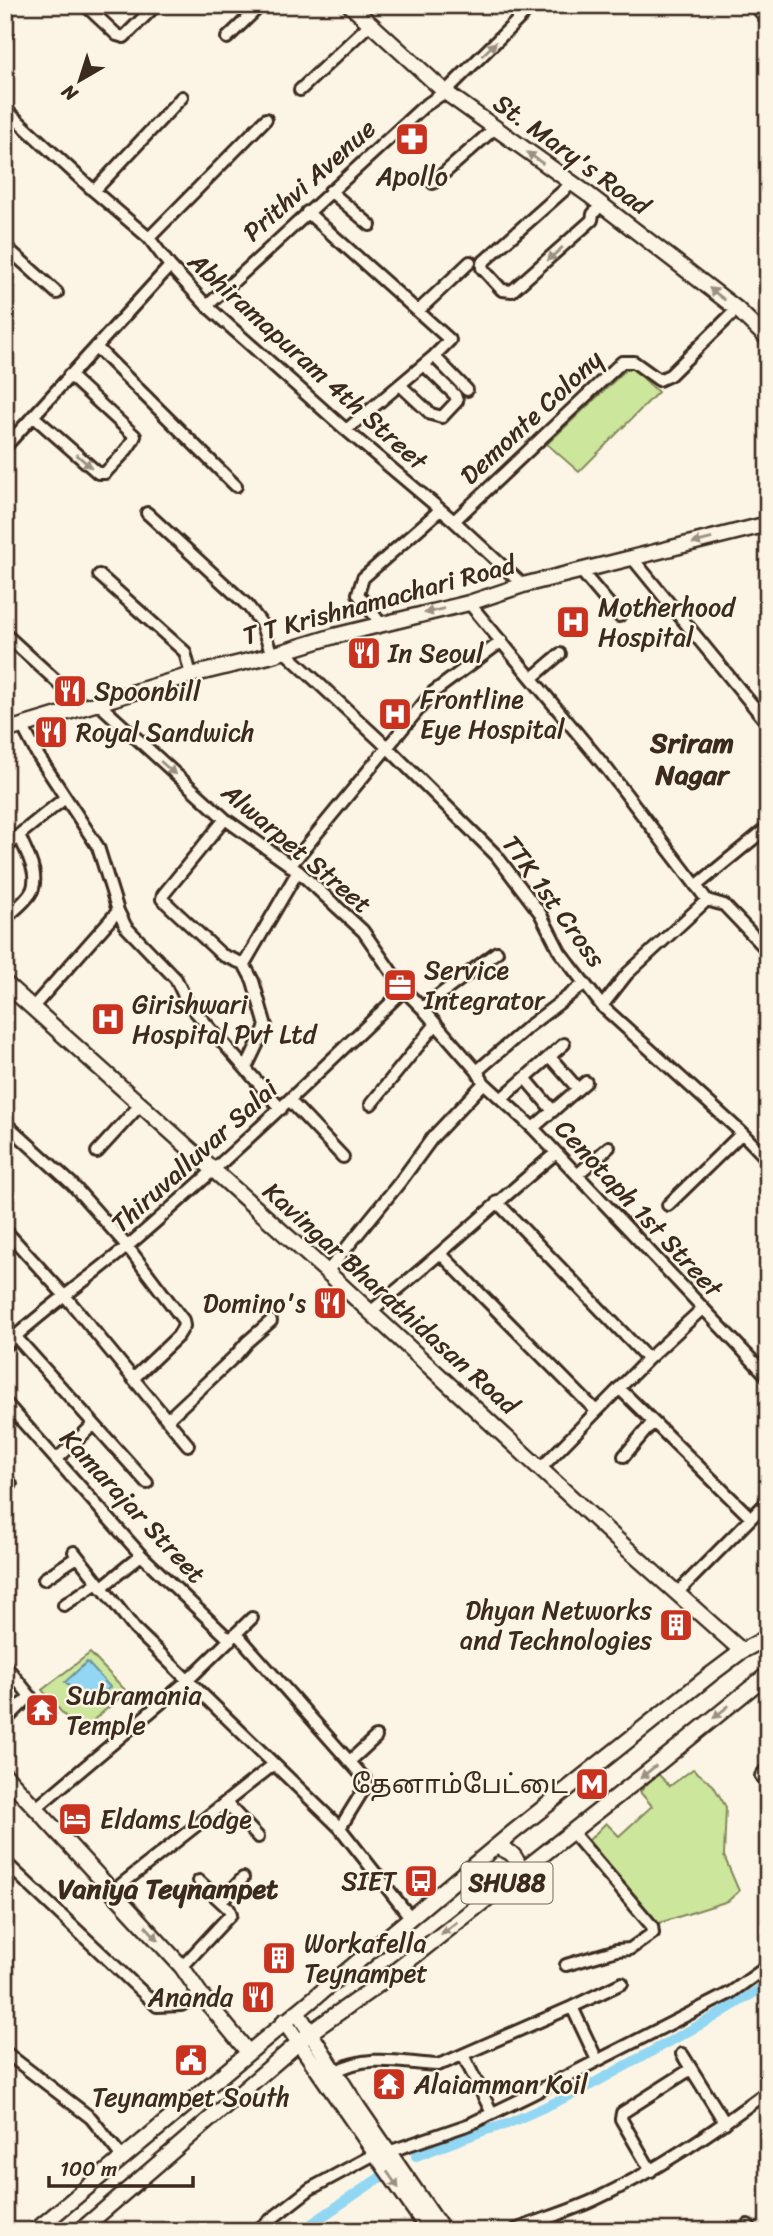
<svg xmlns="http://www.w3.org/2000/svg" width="773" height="2236" viewBox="0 0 773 2236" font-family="Sriracha,'Noto Sans Tamil',sans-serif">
<rect width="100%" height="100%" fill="#fcf5e5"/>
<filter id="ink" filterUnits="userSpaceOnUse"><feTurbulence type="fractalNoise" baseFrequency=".0143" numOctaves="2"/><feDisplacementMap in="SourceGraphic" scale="14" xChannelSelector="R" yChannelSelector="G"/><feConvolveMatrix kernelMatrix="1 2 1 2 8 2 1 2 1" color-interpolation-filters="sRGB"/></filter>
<g filter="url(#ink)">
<path fill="#cce69c" stroke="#84885d" stroke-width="2" d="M630,366L658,392L579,472L547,444Z
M90,1653L127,1692L79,1732L42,1690Z
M693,1769L713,1785L726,1807L724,1856L739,1891L728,1901L656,1924L586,1843L606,1823L619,1836L652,1806L640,1792L657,1773L670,1786Z"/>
<path fill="#91d7f3" stroke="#6f929e" stroke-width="2" d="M87,1662L110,1687L88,1707L65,1682Z"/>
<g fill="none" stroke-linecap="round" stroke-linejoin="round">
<path stroke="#91d7f3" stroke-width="10" d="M416,2156L483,2131L507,2124L578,2092L716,2016L768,1984
M301,2231L385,2174"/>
<g stroke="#3b2a1e" stroke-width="16">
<path id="minor" d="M85,5L117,35L124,37L156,5
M227,38L261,5
M300,90L370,24
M5,109L94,191L149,238L170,266L207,306L346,430L454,521L523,585
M433,183L495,128
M571,184L482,263V268L502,290L512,291L592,220L593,214L601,205
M94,191L182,97
M330,191L370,225
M307,212L450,340L434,356L346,430
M149,238L266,119
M5,246L57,293
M207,306L423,107L445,92L533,5
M418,311L470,262
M96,347L236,486
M434,356L467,390
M400,385L431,414L442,417L457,401L455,395L424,365
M33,416L98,473H105C115,462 130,449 135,436L69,375
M5,447L170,266
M147,513L248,606L261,623L272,655
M454,521L622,362H634L659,380L670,375L737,309
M633,559L768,724
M581,571L619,616
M99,575L185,652L191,675
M469,603L607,769L707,900L724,905L768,951
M381,624L358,594L363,578L440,510
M5,634L86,708
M284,651L387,747L496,855L540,913L560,952L602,1006L742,1133L768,1160
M532,678L560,654
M100,705L225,819L298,871L363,931L404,990L422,1008L477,1071L484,1083L533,1128L768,1377
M23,727L37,754L98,847L118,911L126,927L176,979L187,1002L281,1109
M225,819L163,895L162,899L222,955L244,964
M5,849L19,835L65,798
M290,866L432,693L502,641
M696,886L768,827
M5,919C13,911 24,903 30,894C42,877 26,852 19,835
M602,1006L627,974L707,900
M33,1007L118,911
M422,1008L497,952
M550,1057L578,1089
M246,1068L266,1026L253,981L244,964L298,871
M477,1071L529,1026L584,984
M525,1078L553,1111
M502,1098L564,1044
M290,1101L343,1157
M371,1104L436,1024
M5,1123L72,1184L127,1246L183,1320L184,1326L178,1336L133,1379
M533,1128L586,1082
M97,1152L140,1105
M577,1175L609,1147
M497,1202L648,1359
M668,1205L742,1133
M5,1230L66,1297L188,1445
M441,1254L596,1411
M327,1272L400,1182L433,1137L484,1083
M370,1312C434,1261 493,1205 556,1153
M15,1336L147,1483
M5,1346C44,1309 89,1279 129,1245C224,1163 314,1077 404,990
M619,1388L750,1517
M5,1402L141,1555L230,1640
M167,1420L236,1355L247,1342L271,1321
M624,1456L653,1422
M57,1459L94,1424
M541,1468L648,1359L702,1309
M5,1491L11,1484
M74,1552L135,1629L340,1828L410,1917
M44,1579L77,1557
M101,1588L141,1555
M677,1593L768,1501
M64,1605L97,1583
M236,1633L365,1779L367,1784L340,1828
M5,1665L30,1696L5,1721
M350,1761L376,1737
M768,1767L761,1776L768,1783
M226,1803L258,1837
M36,1808L187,1681L252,1618
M5,1862L157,2006L181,2005L201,1995
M113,1891L273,1765
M221,1901L243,1878
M566,1965L617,1950L630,1949L653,1933L652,1926L572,1832
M182,1967L231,1914L229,1909L199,1881
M572,2007L622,1983
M5,2052L91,2118L122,2157
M682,2054L725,2123
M463,2055L492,2113
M335,2072C367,2053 402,2063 437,2065L446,2062L572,2007L597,2060
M388,2152L470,2124L530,2095L730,1993L768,1966
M651,2171L621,2119L622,2113L691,2069
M748,2225L752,2231
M256,2231L310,2189L375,2154
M513,2231C539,2220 568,2212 594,2200C656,2171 713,2132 768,2091"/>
</g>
<g stroke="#3b2a1e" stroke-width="19">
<path id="major" d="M350,5L445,92L589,195L711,289L737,309L768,339
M757,5L768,19
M5,731L191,675L269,656L334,636L469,603L523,585L768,524
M5,983L327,1272L624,1546L742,1651
M5,1775L182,1967L201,1995L248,2052
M497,1847C513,1852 516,1856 521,1872
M297,2012L359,2109L443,2231
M284,2021L429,2231
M35,2231L512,1833L710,1675L742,1651L768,1637
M80,2231L311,2032L375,1987L649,1771L768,1674"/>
</g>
<use href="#minor" stroke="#fcf5e5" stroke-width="10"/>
<use href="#major" stroke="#fcf5e5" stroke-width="14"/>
</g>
<defs><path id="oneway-solid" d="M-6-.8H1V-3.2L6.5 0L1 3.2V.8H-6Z" transform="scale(1.75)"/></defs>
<g fill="#9c9082">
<use href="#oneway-solid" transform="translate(489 49) rotate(-44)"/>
<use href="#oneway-solid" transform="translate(535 158) rotate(-144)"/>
<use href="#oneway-solid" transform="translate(555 254) rotate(138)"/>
<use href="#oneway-solid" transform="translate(717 294) rotate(-142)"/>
<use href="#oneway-solid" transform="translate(84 461) rotate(41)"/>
<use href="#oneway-solid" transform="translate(702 541) rotate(165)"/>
<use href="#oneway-solid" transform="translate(434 611) rotate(167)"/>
<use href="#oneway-solid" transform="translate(168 768) rotate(42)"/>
<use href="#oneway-solid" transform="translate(721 1712) rotate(141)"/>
<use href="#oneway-solid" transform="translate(648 1772) rotate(141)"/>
<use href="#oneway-solid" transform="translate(449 1928) rotate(142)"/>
<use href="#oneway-solid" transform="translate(152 1933) rotate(48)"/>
<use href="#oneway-solid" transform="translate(393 2180) rotate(55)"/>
</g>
</g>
<defs>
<g id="pharmacy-square" transform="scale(1.75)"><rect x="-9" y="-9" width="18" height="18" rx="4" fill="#c8321e" stroke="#fcf5e5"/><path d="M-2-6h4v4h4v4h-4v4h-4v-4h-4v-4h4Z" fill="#fff"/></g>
<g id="hospital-square" transform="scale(1.75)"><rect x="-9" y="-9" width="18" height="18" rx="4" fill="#c8321e" stroke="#fcf5e5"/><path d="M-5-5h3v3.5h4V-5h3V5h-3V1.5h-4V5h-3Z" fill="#fff"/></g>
<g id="restaurant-square" transform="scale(1.75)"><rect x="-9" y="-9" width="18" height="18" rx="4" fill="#c8321e" stroke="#fcf5e5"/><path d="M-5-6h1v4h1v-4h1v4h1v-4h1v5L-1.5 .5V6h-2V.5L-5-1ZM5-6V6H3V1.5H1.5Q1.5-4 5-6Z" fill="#fff"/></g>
<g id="office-square" transform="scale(1.75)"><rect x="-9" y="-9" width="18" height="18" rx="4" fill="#c8321e" stroke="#fcf5e5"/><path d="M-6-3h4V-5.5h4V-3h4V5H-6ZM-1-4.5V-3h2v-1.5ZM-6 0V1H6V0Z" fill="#fff"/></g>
<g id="building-square" transform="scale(1.75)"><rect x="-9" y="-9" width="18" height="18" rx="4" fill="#c8321e" stroke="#fcf5e5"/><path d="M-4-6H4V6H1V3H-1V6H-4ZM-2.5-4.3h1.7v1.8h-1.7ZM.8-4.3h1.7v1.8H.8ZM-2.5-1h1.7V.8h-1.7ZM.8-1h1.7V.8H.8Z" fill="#fff"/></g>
<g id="temple-square" transform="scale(1.75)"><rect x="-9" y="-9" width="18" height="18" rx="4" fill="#c8321e" stroke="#fcf5e5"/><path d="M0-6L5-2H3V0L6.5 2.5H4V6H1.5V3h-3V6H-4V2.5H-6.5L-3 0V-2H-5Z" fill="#fff"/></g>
<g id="metro-square" transform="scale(1.75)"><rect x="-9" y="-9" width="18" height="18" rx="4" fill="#c8321e" stroke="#fcf5e5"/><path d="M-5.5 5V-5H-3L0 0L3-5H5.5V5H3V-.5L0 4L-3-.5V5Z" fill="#fff"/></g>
<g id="hotel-square" transform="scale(1.75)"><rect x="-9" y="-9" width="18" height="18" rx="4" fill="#c8321e" stroke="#fcf5e5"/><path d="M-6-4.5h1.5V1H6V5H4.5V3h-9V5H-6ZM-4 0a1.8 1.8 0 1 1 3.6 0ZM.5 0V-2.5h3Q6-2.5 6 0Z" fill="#fff"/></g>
<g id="bus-square" transform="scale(1.75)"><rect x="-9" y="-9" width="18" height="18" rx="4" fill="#c8321e" stroke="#fcf5e5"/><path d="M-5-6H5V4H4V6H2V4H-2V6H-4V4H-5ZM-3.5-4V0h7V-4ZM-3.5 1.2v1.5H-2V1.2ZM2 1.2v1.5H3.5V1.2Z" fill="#fff"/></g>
<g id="civic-square" transform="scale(1.75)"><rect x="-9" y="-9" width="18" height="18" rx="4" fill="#c8321e" stroke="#fcf5e5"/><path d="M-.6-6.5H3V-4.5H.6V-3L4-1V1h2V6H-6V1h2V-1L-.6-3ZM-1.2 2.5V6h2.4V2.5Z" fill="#fff"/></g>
</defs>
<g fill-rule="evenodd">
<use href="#pharmacy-square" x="412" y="139"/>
<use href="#hospital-square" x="573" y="622"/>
<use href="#restaurant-square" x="364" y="653"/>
<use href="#restaurant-square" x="70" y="691"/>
<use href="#hospital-square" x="395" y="714"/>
<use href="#restaurant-square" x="51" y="732"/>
<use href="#office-square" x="400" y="985"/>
<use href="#hospital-square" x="108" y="1019"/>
<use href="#restaurant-square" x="330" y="1303"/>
<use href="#building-square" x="676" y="1625"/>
<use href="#temple-square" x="42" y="1710"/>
<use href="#metro-square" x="592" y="1784"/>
<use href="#hotel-square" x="75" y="1819"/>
<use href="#bus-square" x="421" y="1881"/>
<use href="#building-square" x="279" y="1958"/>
<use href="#restaurant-square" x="258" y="1997"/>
<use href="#civic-square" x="191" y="2060"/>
<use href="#temple-square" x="389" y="2084"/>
</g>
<g text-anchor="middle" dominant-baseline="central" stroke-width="5" stroke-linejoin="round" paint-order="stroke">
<rect fill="#fcf5e5" stroke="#75675a" stroke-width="2" x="461.5" y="1862.5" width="91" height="41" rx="5"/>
<g font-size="24" font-weight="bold" fill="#3b2a1e">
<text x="507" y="1883">SHU88</text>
</g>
<g font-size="26" fill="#3b2a1e" stroke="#fcf5e5">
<text transform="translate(572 154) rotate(36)">St. Mary's Road</text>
<text transform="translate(309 180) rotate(-42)">Prithvi Avenue</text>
<text transform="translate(308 361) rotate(42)">Abhiramapuram 4th Street</text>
<text transform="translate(531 417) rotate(-43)">Demonte Colony</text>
<text transform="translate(379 600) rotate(-15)">T T Krishnamachari Road</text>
<text transform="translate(297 848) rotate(40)">Alwarpet Street</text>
<text transform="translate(554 901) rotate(54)">TTK 1st Cross</text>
<text transform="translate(194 1156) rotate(-42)">Thiruvalluvar Salai</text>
<text transform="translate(639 1208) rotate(47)">Cenotaph 1st Street</text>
<text transform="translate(391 1298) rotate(42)">Kavingar Bharathidasan Road</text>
<text transform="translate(133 1506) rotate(47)">Kamarajar Street</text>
</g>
<g font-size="26" fill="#3b2a1e" stroke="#fcf5e5" text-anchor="start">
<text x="412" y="176" text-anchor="middle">Apollo</text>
<text x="598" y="607">Motherhood<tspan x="598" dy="30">Hospital</tspan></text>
<text x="388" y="653">In Seoul</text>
<text x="94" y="691">Spoonbill</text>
<text x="420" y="699">Frontline<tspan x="420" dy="30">Eye Hospital</tspan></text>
<text x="76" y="732">Royal Sandwich</text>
<text x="424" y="970">Service<tspan x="424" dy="30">Integrator</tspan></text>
<text x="132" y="1004">Girishwari<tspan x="132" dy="30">Hospital Pvt Ltd</tspan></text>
<text x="306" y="1303" text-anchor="end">Domino's</text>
<text x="652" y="1610" text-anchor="end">Dhyan Networks<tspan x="652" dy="30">and Technologies</tspan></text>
<text x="66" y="1695">Subramania<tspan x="66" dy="30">Temple</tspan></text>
<text x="568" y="1784" text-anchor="end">தேனாம்பேட்டை</text>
<text x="100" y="1819">Eldams Lodge</text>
<text x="396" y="1881" text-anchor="end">SIET</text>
<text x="304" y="1943">Workafella<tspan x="304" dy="30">Teynampet</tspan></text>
<text x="233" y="1997" text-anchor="end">Ananda</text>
<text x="414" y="2084">Alaiamman Koil</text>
<text x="191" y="2097" text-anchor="middle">Teynampet South</text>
</g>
<g font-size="28" font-weight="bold" fill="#3b2a1e" stroke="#fcf5e5">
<text x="692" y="742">Sriram<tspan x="692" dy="32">Nagar</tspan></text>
<text x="168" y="1888">Vaniya Teynampet</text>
</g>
</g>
<rect width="773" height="2236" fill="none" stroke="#fcf5e5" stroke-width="28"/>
<rect x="14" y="14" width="745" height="2208" fill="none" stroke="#3b2a1e" stroke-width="2.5" filter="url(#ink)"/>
<g transform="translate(80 80) rotate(219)" stroke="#fcf5e5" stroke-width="5" paint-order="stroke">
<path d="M0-5L12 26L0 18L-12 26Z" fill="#3b2a1e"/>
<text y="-10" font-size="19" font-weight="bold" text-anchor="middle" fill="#3b2a1e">N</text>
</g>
<path d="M49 2176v10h144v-10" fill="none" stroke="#3b2a1e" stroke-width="3.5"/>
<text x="60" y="2176" font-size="21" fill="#3b2a1e" stroke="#fcf5e5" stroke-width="5" paint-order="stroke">100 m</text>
</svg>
